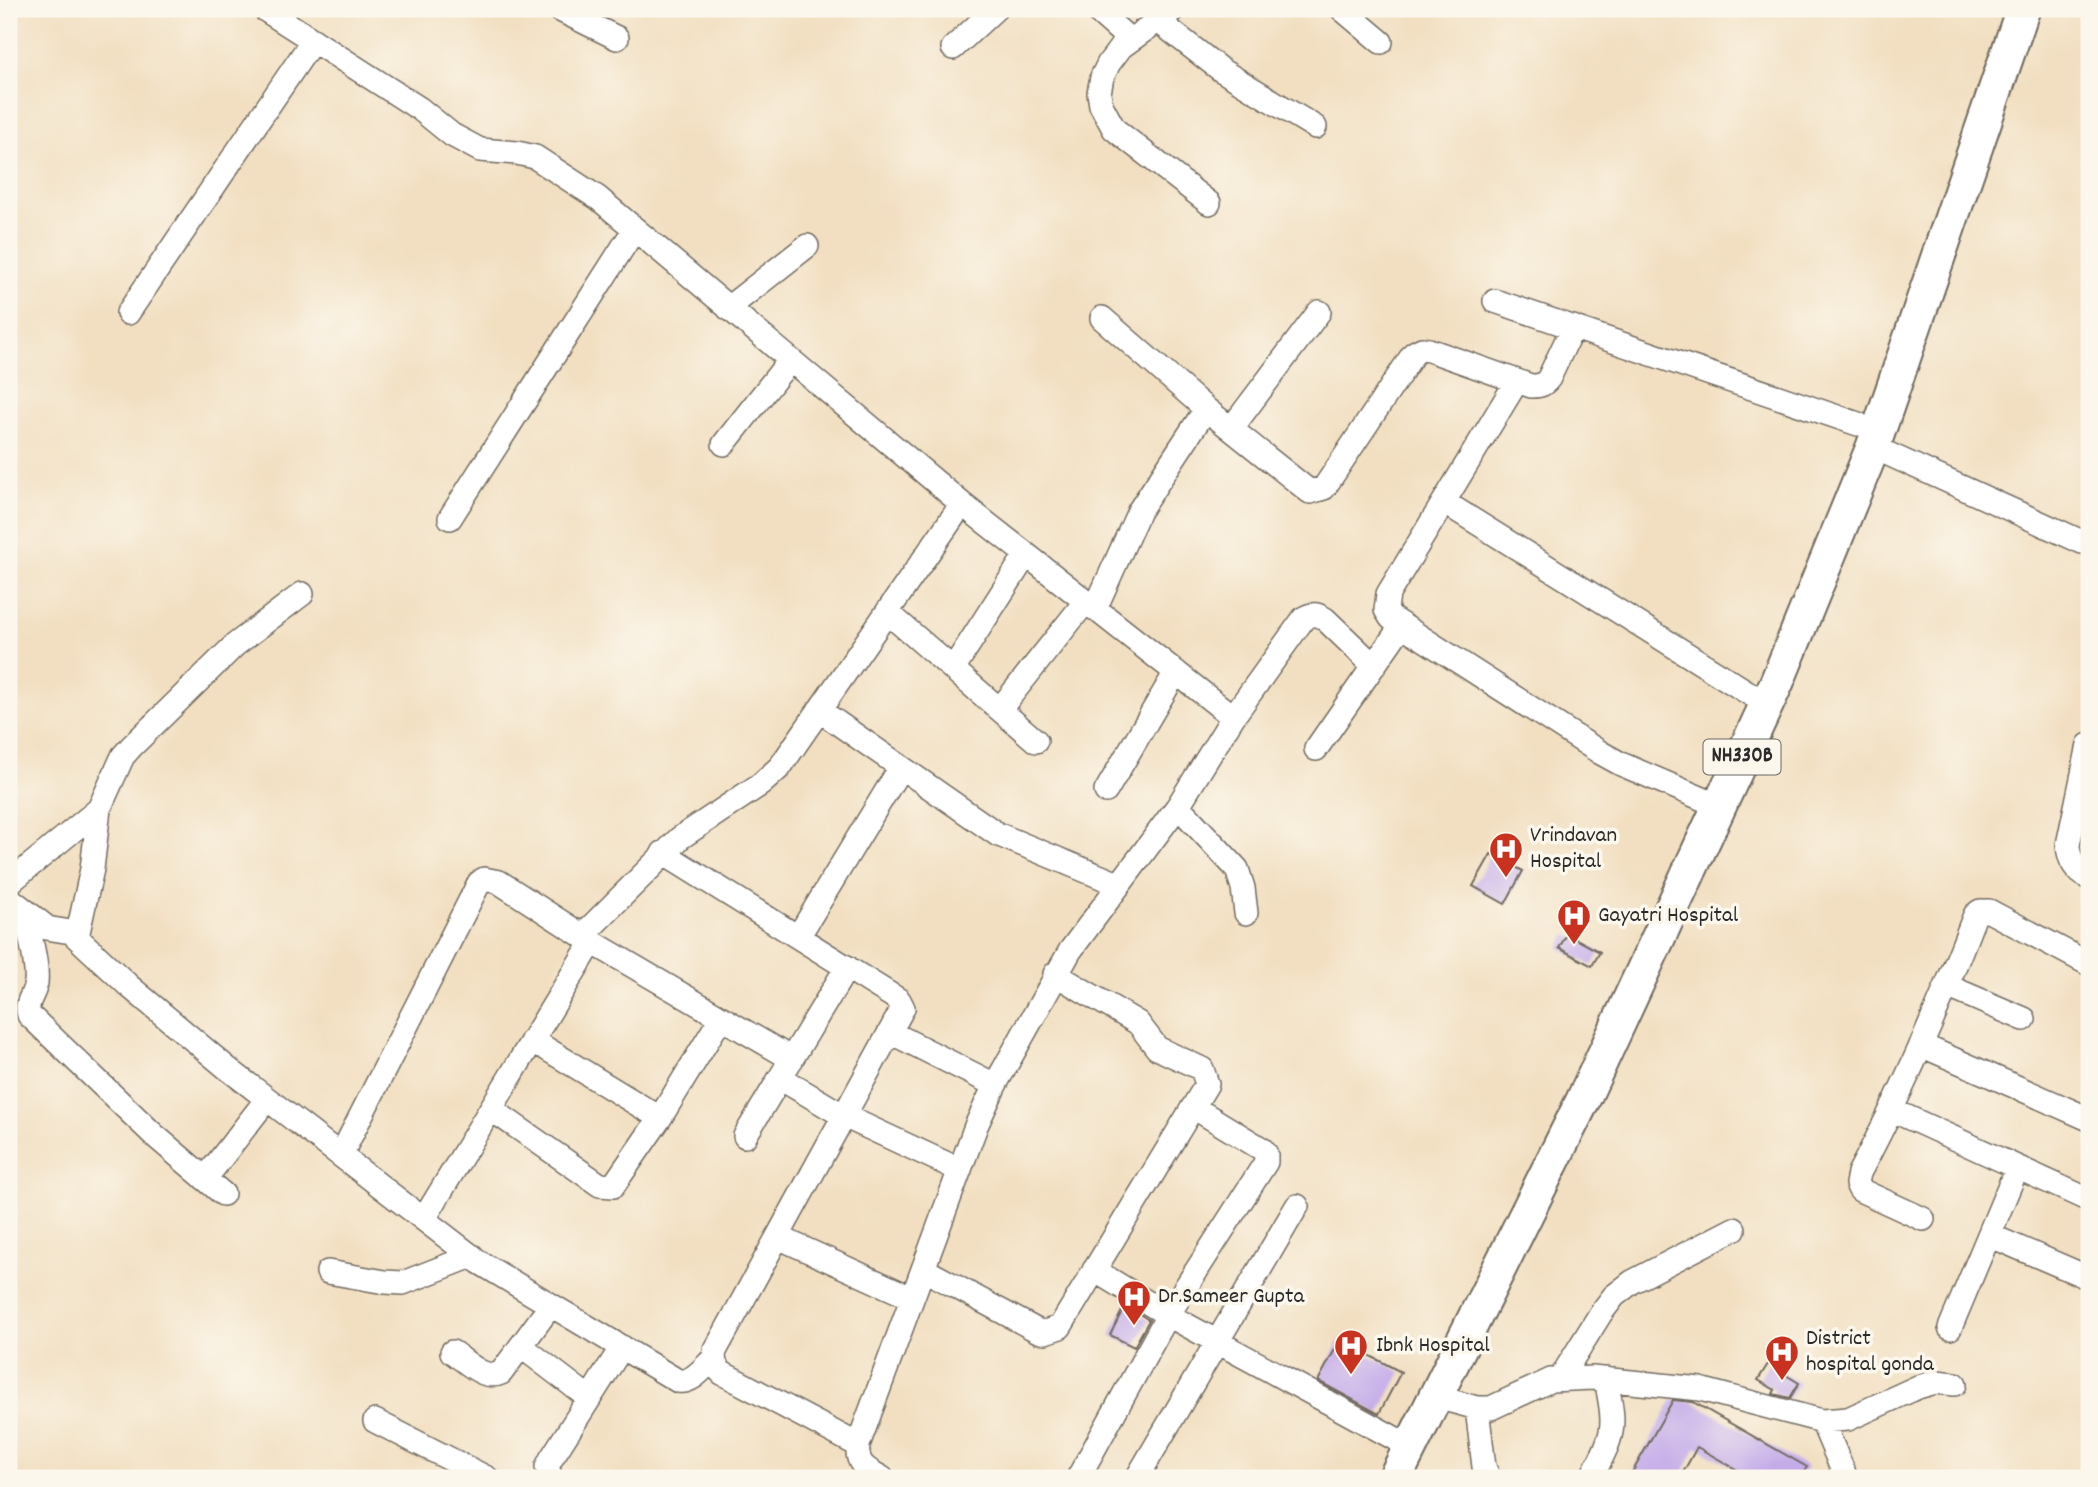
<svg xmlns="http://www.w3.org/2000/svg" width="2098" height="1487" viewBox="0 0 2098 1487" font-family="Dekko,sans-serif">
<rect width="100%" height="100%" fill="#fbf7ec"/>
<filter id="ink" filterUnits="userSpaceOnUse"><feTurbulence type="fractalNoise" baseFrequency=".0143" numOctaves="2"/><feDisplacementMap in="SourceGraphic" scale="14" xChannelSelector="R" yChannelSelector="G"/><feConvolveMatrix kernelMatrix="1 2 1 2 8 2 1 2 1" color-interpolation-filters="sRGB"/></filter>
<filter id="wash" filterUnits="userSpaceOnUse"><feTurbulence type="fractalNoise" baseFrequency=".00686" numOctaves="4" result="noise"/><feDisplacementMap in="SourceGraphic" scale="28" xChannelSelector="R" yChannelSelector="G"/><feGaussianBlur stdDeviation="1.57" result="paint"/><feColorMatrix in="noise" values="0 0 0 0 0 0 0 0 0 0 0 0 0 0 0 0 0 1.4 0 .05"/><feComposite in="paint" operator="in"/></filter>
<g filter="url(#wash)">
<rect width="100%" height="100%" fill="#f2dfc1"/>
<g id="blocks">
<path fill="#c4ace9" d="M1491,854L1523,871L1505,904L1473,886Z
M1567,934L1600,952L1592,966L1559,948Z
M1125,1305L1149,1320L1134,1347L1110,1335Z
M1340,1340L1401,1372L1379,1414L1318,1381Z
M1768,1364L1799,1383L1790,1398L1773,1394L1775,1390L1758,1380Z
M1673,1400L1693,1402L1807,1467L1800,1478H1752L1697,1447L1680,1478H1629Z"/>
</g>
</g>
<g filter="url(#ink)">
<use href="#blocks" fill-opacity="0" stroke="#716a60" stroke-width="2"/>
<g fill="none" stroke-linecap="round" stroke-linejoin="round">
<g stroke="#716a60" stroke-width="26">
<path id="minor" d="M264,9L420,109L452,135L480,150L517,153L535,157L598,198L962,504L1233,717
M558,9L617,38
M1095,9L1130,40
M1174,9L1121,47L1109,63L1102,77L1099,93L1101,105L1114,129L1209,203
M1342,9L1381,42
M1157,20L1221,70L1315,127
M953,48L995,9
M1495,301L1858,424
M728,308L807,246
M128,313L313,40
M1102,318L1206,409L1310,492L1324,488L1414,353L1422,349L1429,350L1531,386C1540,386 1544,385 1549,378L1573,327
M1517,381L1388,594L1386,610L1391,618L1601,753L1621,764L1705,800
M1231,429L1319,312
M724,444L790,360
M1873,447L2082,542
M1444,502L1752,695
M450,518L634,230
M1095,609L1139,511L1206,409
M887,612L1036,741
M953,669L1026,555
M1000,709L1086,601
M819,710L997,834L1118,884
M2089,745L2068,845C2069,860 2075,871 2089,878
M1316,749L1402,625
M1106,791L1176,672
M1178,806L1237,869L1243,888L1246,913
M663,853L899,1000L903,1008L715,1351C713,1361 715,1366 722,1373L858,1445
M9,883L99,809L123,756L132,746L235,645L302,594
M9,898L45,926
M9,922L71,932L129,986L227,1068L479,1262L678,1381C692,1384 704,1367 713,1359
M28,925C31,943 38,965 36,983C34,996 25,1001 29,1015L154,1135L223,1194
M582,936L680,838L761,784L780,767L962,504
M77,937L92,869L99,809
M798,937L901,767
M1947,986L2024,1019
M890,1032L995,1085
M532,1040L660,1118
M1921,1045L2089,1119
M780,1078L844,1116L960,1170
M491,1109L600,1185L613,1186L660,1118L721,1018
M1892,1110L2089,1200
M745,1136L847,967
M341,1155L479,883L484,879L499,882L592,942L792,1059
M2017,1168L1989,1235L2089,1278
M205,1179L267,1099
M424,1219L592,942
M1923,1219L1860,1190L1857,1184L1859,1173C1904,1089 1941,1003 1975,915L1980,911H1989L2089,964
M778,1237L912,1298
M923,1269L1038,1331L1045,1332L1060,1327L1207,1084L1202,1069L1157,1048L1138,1023L1055,974
M1094,1270L1168,1315L1394,1438
M328,1272L385,1282L403,1283L472,1256
M1950,1328L1989,1235
M521,1346L589,1398
M452,1352C466,1361 484,1381 501,1373L551,1305
M1560,1379L1601,1313L1614,1296L1632,1282L1734,1229
M1436,1397L1477,1408H1491L1551,1380L1592,1378L1700,1389L1822,1421L1848,1419L1918,1387L1936,1382L1955,1384
M1477,1408L1484,1467L1489,1478
M375,1421L487,1478
M1822,1421L1846,1478
M551,1478L547,1467L551,1459L622,1347
M882,1478C866,1469 856,1465 858,1445L976,1126L995,1085L1070,951L1178,806L1233,717L1304,618C1313,613 1317,614 1325,619L1374,666
M1078,1478L1168,1315L1266,1162V1154L1262,1149L1193,1107
M1137,1478L1297,1206
M1591,1478C1615,1432 1616,1430 1606,1379"/>
</g>
<g stroke="#716a60" stroke-width="37">
<path id="highway" d="M1395,1478L1583,1100L1777,682L1873,447L2023,9"/>
</g>
<use href="#minor" stroke="#fff" stroke-width="23"/>
<use href="#highway" stroke="#fff" stroke-width="33"/>
</g>
</g>
<defs>
<g id="hospital-pin" transform="scale(1.75)"><path d="M0 17L-7.5 6A9.5 9.5 0 1 1 7.5 6Z" fill="#c8321e" stroke="#fbf7ec"/><path d="M-5-5h3v3.5h4V-5h3V5h-3V1.5h-4V5h-3Z" fill="#fff"/></g>
</defs>
<g fill-rule="evenodd">
<use href="#hospital-pin" x="1506" y="849"/>
<use href="#hospital-pin" x="1574" y="916"/>
<use href="#hospital-pin" x="1134" y="1297"/>
<use href="#hospital-pin" x="1351" y="1346"/>
<use href="#hospital-pin" x="1782" y="1352"/>
</g>
<g text-anchor="middle" dominant-baseline="central" stroke-width="7" stroke-linejoin="round" paint-order="stroke">
<rect fill="#fbf7ec" stroke="#696865" stroke-width="2" x="1703.5" y="739.5" width="77" height="35" rx="5"/>
<g font-size="21" font-weight="bold" fill="#2b2b2b">
<text x="1742" y="757">NH330B</text>
</g>
<g font-size="23" fill="#2b2b2b" stroke="#fbf7ec" text-anchor="start">
<text x="1530" y="836">Vrindavan<tspan x="1530" dy="26">Hospital</tspan></text>
<text x="1598" y="916">Gayatri Hospital</text>
<text x="1158" y="1297">Dr.Sameer Gupta</text>
<text x="1806" y="1339">District<tspan x="1806" dy="26">hospital gonda</tspan></text>
<text x="1376" y="1346">Ibnk Hospital</text>
</g>
</g>
<rect width="2098" height="1487" fill="none" stroke="#fbf7ec" stroke-width="35"/>
</svg>
